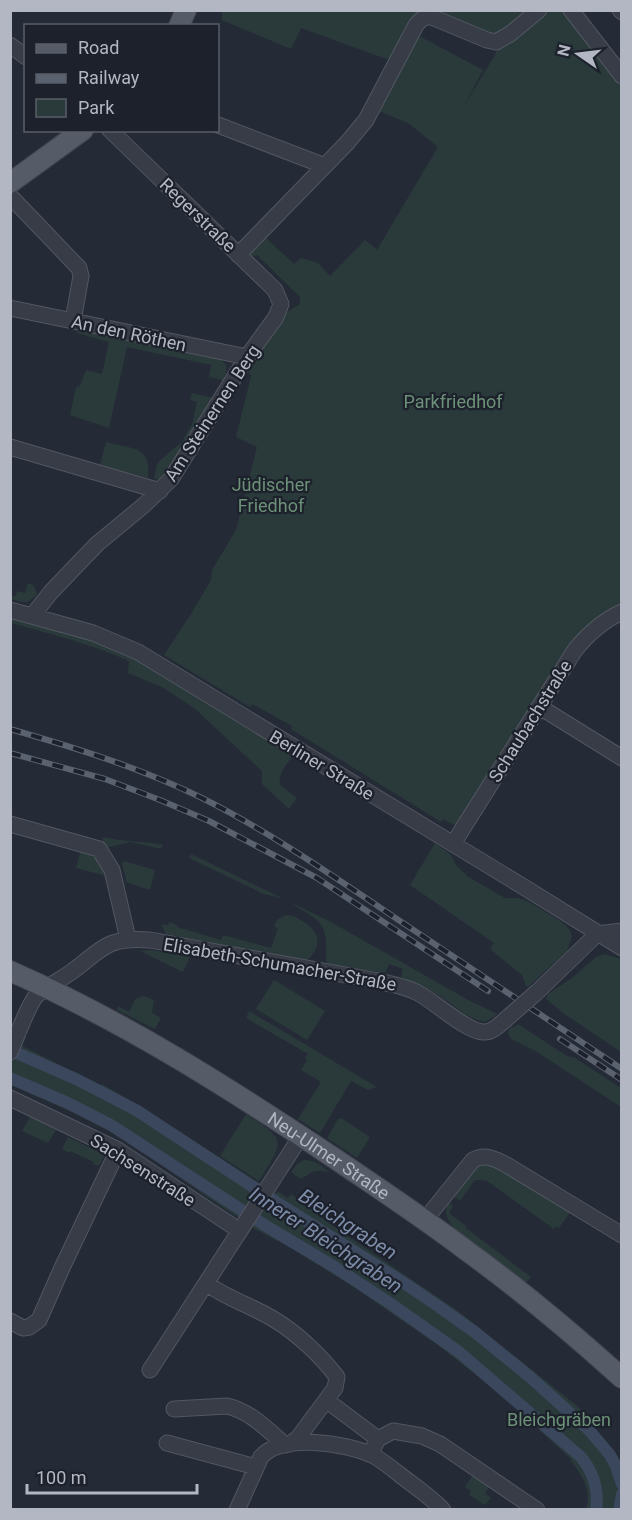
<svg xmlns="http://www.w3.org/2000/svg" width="632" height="1520" viewBox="0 0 632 1520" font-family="Roboto,sans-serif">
<rect width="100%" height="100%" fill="#242a36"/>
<path fill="#2a3a3b" d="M222,11H531L499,37L430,12L410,31L483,70L464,106L495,55L498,47L543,11H565L621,81V607L600,617L460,822L454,825L443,819L441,822L291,729L292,726L252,704L250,707L164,655L191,614L211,580L212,570L236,530L257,447L236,437L251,376L246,367L287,312L300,304V297L257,255L249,258L247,255L264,237L267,239L294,264L301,258L318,263L330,276L365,240L377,250L438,147L408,123L379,111L403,65L301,28L291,49L222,20Z
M78,329L220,359L226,365V373L223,380L209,377L211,365L127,347L109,428L70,415L76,387L80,386L86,370L102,374L109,342L77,333Z
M192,393L213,398L166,475L161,479H154L157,465L159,461L182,442L188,431L192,425L197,402L190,400Z
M106,442C131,449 152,445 148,478L100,465Z
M28,583L33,585V584L37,594C27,605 25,603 11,599V596L15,597L17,591L25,593Z
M10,616L76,634L128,655L169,680L293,756C286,765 278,773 280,785L297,798L289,809L262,784V771L194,708L162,687L128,673L129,661C91,644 51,634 11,623Z
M103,837C123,842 143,841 163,845L161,849L130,842L110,847L101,844Z
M435,843L451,855L456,865L467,876L505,898H518L527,901L554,917L563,923L570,930L572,937L567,951L528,987L526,986L522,975L490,949L494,943L410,885Z
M81,849C96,856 101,860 106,876L76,868Z
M191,854L284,899L264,894L189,858Z
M124,861L155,870L150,890L126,882C127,875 122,870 122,863Z
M288,901L331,922L470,1001L498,1014L485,1022C467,1019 458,1008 444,999C431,990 416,982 401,978L403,969L389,964L385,973L330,965L326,961C328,920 321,922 288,901Z
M286,915C293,915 298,918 304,922C321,932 322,948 306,961L166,934L161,924L168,925L169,922L177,925V927L221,940L223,935L271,948L278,928L274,926L277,920Z
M151,950L190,957L183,972L140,951Z
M605,954L621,959V1052L563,1013L546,999L548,994L572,978L596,957Z
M274,980L325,1011L307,1040L256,1009Z
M144,996L154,1000L152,1013L161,1018L155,1029L117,1010L118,1006L129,1012L135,999Z
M249,1011L377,1087L368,1090L351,1081L320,1133L298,1119L321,1082L301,1070L307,1060L305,1058L308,1054L246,1018Z
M518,1024L567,1056L575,1058L621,1088V1107L534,1050L511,1039L508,1034L509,1030L512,1026L514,1028Z
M11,1040L101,1086L102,1084L148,1111L275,1193L278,1192L288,1198L291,1194L297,1198L299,1197L315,1207L318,1215L343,1233L458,1311L581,1409L579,1412L604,1439L621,1462V1509H586C592,1491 582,1475 571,1461V1459L539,1430V1428L490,1386L439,1346L355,1288L289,1247L253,1228L122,1138L76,1114L11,1085Z
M246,1114C288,1141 284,1140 259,1181L220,1156Z
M30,1117L56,1130L48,1143L22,1131Z
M341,1118L370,1137L357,1158L327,1138L338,1119Z
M68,1137L103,1154L104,1156L99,1166L93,1164L94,1162L70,1151L69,1153L62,1149Z
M304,1160C314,1160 324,1166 329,1173C311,1166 308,1178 300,1178C299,1178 292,1173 291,1172L297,1164Z
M485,1164L499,1168L571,1211L559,1228L556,1226L554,1229L487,1181L482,1180H475L460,1201L453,1196L478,1165Z
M448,1202L453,1206L449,1213L466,1226V1228L531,1277L525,1284L454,1228C447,1219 444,1213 448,1202Z
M474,1473L491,1485L485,1493L491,1498L485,1505L469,1495L471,1491L465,1487Z"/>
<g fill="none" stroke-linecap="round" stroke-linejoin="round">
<path stroke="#3b475d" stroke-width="12" d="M10,1050L78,1080L136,1110L270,1198L401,1281L438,1306L476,1333L530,1377L589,1430L610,1455L616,1466L622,1484
M10,1078L68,1103L111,1125L266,1226L333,1266L391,1304L459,1352L581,1457C593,1472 599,1490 596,1510
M619,1510L622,1494"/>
<g stroke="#525762" stroke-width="17">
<path id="minor" d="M571,10L622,76
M620,10L622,12
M10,45L26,57
M218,125L325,166
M10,196L79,268L81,276L73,321
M238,255L347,143L366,120L416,25C422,18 426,15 434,18L487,40L496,42L510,34L539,10
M10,308L247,357
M10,447L160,491
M10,610L93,633L138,652L527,889L622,948
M32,616L51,592L97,544L143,506L171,479L247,357L276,317L281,304L275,290L110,130
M540,707L622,758
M10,824L99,849L112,870L128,939
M453,844L575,650C588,634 602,621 622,612
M597,934L622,931
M537,992L597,934
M10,1052C16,1039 28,1005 36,996C43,989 58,981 67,975C101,952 103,936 150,940L373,980C388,983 404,986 418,993C434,1001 469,1034 485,1032C493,1032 499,1025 505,1020
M10,1098L118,1150L240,1231
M425,1220L473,1160C485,1154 493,1158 505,1164L622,1235
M206,1283C227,1299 253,1306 275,1320C298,1334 321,1356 337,1377L335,1388L298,1438L290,1444
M10,1321L23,1328L29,1327L39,1320L61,1270L118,1150
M150,1370L301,1136
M326,1400L378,1439
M174,1409L227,1406C250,1411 268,1430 285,1445
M167,1443L256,1467
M370,1454L378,1439L393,1431L422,1436L440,1444L537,1510
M237,1510L261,1457C282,1433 346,1443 372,1455C382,1460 391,1468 399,1474C414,1486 430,1496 443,1510"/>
</g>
<g stroke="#404550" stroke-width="22">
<g id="major">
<path d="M179,26L186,10"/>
<path d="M10,183L83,130"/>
<path id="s1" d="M10,971C126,1022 232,1090 337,1160C381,1190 425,1219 467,1251C521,1290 572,1333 622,1378"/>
</g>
</g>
<use href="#minor" stroke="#373c47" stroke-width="15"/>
<use href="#major" stroke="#555b67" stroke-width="20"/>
<g stroke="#5b626f" stroke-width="6">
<path id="rail" d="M10,729C76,748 141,768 202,798C268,831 330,874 391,915C468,966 545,1018 622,1069
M10,753L105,779L160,800L209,821L317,878L488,991
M560,1039L622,1080"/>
</g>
<use href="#rail" stroke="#1c212b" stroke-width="4" stroke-dasharray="11" stroke-linecap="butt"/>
<g stroke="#525762" stroke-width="17" stroke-linecap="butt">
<path id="minor-bridge" d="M505,1020L537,992"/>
</g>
<use href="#minor-bridge" stroke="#373c47" stroke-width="15"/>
</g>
<g text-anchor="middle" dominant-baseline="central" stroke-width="4.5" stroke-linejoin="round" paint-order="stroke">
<g font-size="18" fill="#b2b7c3" stroke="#1c212b">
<text transform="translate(198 215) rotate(44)">Regerstraße</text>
<text transform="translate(129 333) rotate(12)">An den Röthen</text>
<text transform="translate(212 413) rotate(-57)">Am Steinernen Berg</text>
<text transform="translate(530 721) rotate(-58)">Schaubachstraße</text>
<text transform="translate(322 765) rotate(31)">Berliner Straße</text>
<text transform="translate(280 964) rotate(10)">Elisabeth-Schumacher-Straße</text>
<text stroke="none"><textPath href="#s1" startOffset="369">Neu-Ulmer Straße</textPath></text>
<text transform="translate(143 1170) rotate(32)">Sachsenstraße</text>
</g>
<g font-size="18" fill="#6c9178" stroke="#1c212b">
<text x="453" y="401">Parkfriedhof</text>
<text x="271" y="484">Jüdischer<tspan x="271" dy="21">Friedhof</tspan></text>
<text x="559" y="1419">Bleichgräben</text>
</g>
<g font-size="20" font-style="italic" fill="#7d8ca8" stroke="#1c212b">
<text transform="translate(348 1224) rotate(33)">Bleichgraben</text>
<text transform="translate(326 1240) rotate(33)">Innerer Bleichgraben</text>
</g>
</g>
<rect width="632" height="1520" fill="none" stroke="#b2b7c3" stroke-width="24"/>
<rect x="24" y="24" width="195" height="108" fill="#1c212b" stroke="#585d68" stroke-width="1.5"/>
<rect x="36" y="44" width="30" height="9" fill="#555b67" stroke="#585d68" stroke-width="1.5"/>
<text x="78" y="54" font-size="18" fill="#b2b7c3">Road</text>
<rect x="36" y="74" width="30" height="9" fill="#5b626f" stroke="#585d68" stroke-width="1.5"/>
<text x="78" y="84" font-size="18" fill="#b2b7c3">Railway</text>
<rect x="36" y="99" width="30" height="18" fill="#2a3a3b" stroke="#585d68" stroke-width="1.5"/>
<text x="78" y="114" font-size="18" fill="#b2b7c3">Park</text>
<g transform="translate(578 54) rotate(284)" stroke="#1c212b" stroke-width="4.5" paint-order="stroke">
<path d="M0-4.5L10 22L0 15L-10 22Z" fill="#b2b7c3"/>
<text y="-9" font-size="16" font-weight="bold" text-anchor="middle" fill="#b2b7c3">N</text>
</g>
<path d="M27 1484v9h170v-9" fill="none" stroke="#b2b7c3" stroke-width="3"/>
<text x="36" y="1484" font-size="18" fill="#b2b7c3" stroke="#1c212b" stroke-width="4.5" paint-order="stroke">100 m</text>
</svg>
